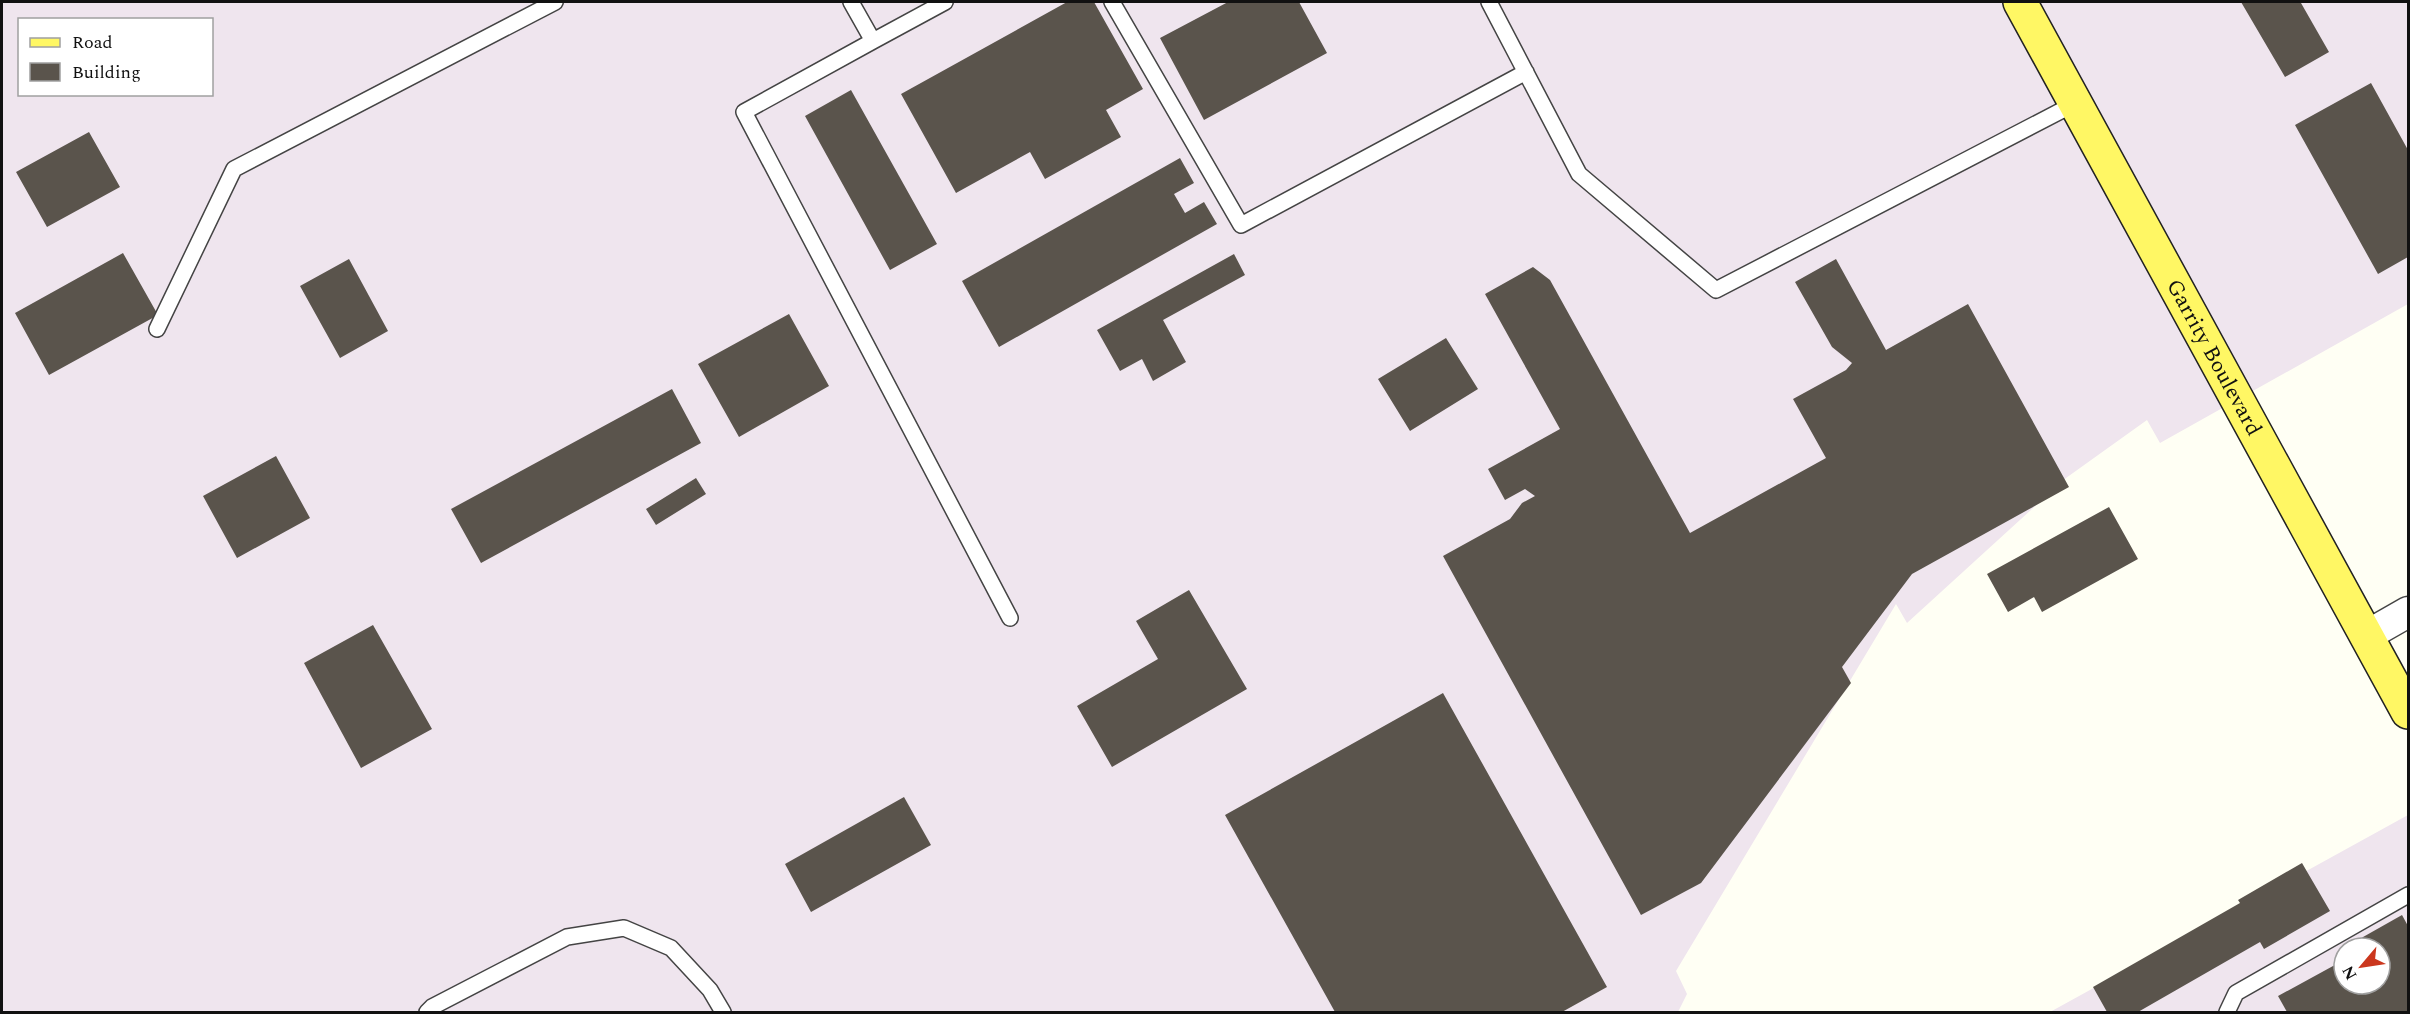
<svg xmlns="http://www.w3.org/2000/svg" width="2410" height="1014" viewBox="0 0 2410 1014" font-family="Spectral,serif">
<rect width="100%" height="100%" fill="#fffff4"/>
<path fill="#efe5ee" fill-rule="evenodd" d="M2,2H2408V304L2160,443L2147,420L2066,478L1907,623L1896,604L1676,971L1687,994L1678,1012H2ZM20,20H212V94H20Z
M2408,815V1012H2050ZM2344,948H2380V984H2344Z"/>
<path fill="#5a544c" d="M1067,2H1094L1143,89L1106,110L1121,137L1045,179L1030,152L956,193L901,94Z
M1228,2H1299L1327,53L1204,120L1160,38Z
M2241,2H2304L2301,3L2329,52L2285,77Z
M2371,83L2408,150V257L2378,274L2295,125Z
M851,90L937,244L890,270L805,116Z
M89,132L120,187L47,227L16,172Z
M1180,158L1194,183L1174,194L1185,213L1204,202L1217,224L999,347L962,281Z
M123,253L158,315L49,375L15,313Z
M1234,254L1245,275L1163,320L1186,362L1153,381L1142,359L1120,371L1097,330Z
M349,259L388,331L340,358L300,286Z
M1836,259L1886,350L1968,304L2069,487L1912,574L1842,667L1851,683L1701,883L1641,915L1443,556L1510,519L1522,503L1535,496L1525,489L1505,500L1488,469L1560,429L1485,294L1533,267L1550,280L1690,533L1826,458L1793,399L1846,370L1852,363L1832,347L1795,282Z
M789,314L829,386L739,437L698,364Z
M1446,338L1478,389L1410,431L1378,379Z
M672,389L701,443L481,563L451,509Z
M276,456L310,518L237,558L203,496Z
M696,478L706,494L656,525L646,509Z
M2109,507L2138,559L2042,612L2034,597L2008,612L1987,574Z
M1189,590L1247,689L1112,767L1077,706L1158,659L1136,621Z
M373,625L432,729L361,768L304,663Z
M1443,693L1607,987L1562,1012H1335L1225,815Z
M904,797L931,845L811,912L785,864Z
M2302,863L2330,911L2264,949L2260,942L2138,1012H2107L2093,987L2240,903L2238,900Z
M2402,915L2408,926V1012H2287L2278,996L2344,960V984H2380V948H2359L2356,941Z"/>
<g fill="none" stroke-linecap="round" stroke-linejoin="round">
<g stroke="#444" stroke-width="18">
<path id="service" d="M851,2L873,41L744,112L1010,618
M1112,2L1241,225L1526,72
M1489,2L1579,174L1716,290L2076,103
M873,41L945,2
M157,329L234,169L555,2
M427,1012L432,1007L567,937L624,928L671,948L710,990L723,1012
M2227,1012L2236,993L2408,895"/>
</g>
<g stroke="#444" stroke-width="33">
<path id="minor" d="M2366,636L2408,612"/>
</g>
<g stroke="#222" stroke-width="36">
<g id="primary">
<path id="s1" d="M2020,2L2408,712"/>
</g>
</g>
<use href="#service" stroke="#fff" stroke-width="15"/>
<use href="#minor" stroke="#fff" stroke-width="30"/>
<use href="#primary" stroke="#fff764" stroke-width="33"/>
</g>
<g text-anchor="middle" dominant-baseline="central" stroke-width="6" stroke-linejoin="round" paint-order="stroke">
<g font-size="22" fill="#111" stroke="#fff">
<text stroke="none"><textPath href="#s1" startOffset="405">Garrity Boulevard</textPath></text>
</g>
</g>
<rect width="2410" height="1014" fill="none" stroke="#111111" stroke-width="6"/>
<rect x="18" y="18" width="195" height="78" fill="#ffffff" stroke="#a0a0a0" stroke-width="1.5"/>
<rect x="30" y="38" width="30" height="9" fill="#fff764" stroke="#a0a0a0" stroke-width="1.5"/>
<text x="72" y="48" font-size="18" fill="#111111">Road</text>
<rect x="30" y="63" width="30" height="18" fill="#5a544c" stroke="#a0a0a0" stroke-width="1.5"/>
<text x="72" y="78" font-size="18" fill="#111111">Building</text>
<g transform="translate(2362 966) rotate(241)"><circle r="28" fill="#ffffff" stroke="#a0a0a0" stroke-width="1.5"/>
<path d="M0-4.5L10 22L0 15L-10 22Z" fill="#cb371e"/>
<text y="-9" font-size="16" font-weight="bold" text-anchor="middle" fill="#111111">N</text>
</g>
</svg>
